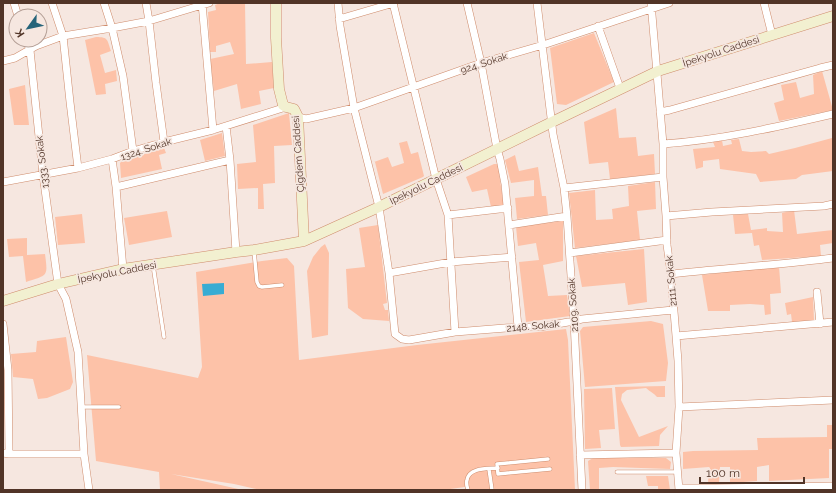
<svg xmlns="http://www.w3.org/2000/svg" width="836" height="493" viewBox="0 0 836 493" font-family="Raleway,sans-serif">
<rect width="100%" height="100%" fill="#f6e7e0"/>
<path fill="#fdc2a8" d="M220,3H245L246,64L272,62L274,88L259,91L261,104L241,109L237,84L214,91L210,59L234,54L230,42L216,46V52H210L208,12L216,10L215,5Z
M594,33L614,82L566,105L557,104L550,48Z
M96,37C109,37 107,40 111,51L100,55L105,73L116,70L117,81L105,84L106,94L96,95L85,40Z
M822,71L833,110L779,121L774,103L784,100L781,85L796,82L800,98L814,94L813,75Z
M25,85L29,125H14L9,89Z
M616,108L619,138L636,137L638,156L654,154L655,174L610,179L608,162L589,164L584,122Z
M289,113L292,145L274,146L275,183L263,184L264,209H258V188L238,189L237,164L256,162L253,125Z
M222,133L225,156L205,161L200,140Z
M832,138L833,145V171L802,175L796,179L760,182L756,174L720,169L719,159L703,161V167L696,169L693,149L715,147L713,142L722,140L723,146L732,144L731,140L739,139L742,151L751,152L766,151L769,154L795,148Z
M407,141L411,154L418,152L424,176L423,177L383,194L375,162H374L388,157L392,167L404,163L399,143Z
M164,148L166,153L159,155L162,169L121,178L120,163L122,161Z
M515,155L519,171L538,167L542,196H546L548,215L517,219L515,198L534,196V180L511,183L505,160Z
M494,164H497L498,166L504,207H491L487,189L472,192L466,177Z
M655,182L656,209L637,211L640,240L575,248L569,193L595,190L596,220L613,219L612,209L629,206L628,186Z
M794,210L797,234L833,230V243L820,245L821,256L762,260L759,245L754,246L752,233L735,234L733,215L748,214L751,230L767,228V231L783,232L782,213Z
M167,211L172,237L129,245L124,218Z
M82,214L85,243L58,245L55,217Z
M563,221V261L543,265L548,296L567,295L570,316L526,322L519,262L539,260L536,243L518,246L516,227Z
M378,225L387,303L383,304L385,310H388L389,321L363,319L348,308L346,269L365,267L359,228Z
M27,238V255L45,254C48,277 48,275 26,282L23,256L9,257L7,239Z
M325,244L329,253L328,335L312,338L307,271L313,257L321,247Z
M644,249L647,302L628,305L625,283L582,287L576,256Z
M287,258L294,266L299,360L417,345L566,329L568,340L575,490H465V487L443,490H261L234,484L171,474L243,490H160L159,472L96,461L87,355L198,378L202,367L196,272L262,261Z
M779,266L781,293L770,294L771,314L765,315L764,305L750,304L730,305V311H708L702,275Z
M813,297L814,320L792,322L791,314L787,315L785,303Z
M651,321L663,324L668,363L666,381L585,387L580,331L583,327Z
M66,337L73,382L70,389L47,398L38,399L33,379L13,377L11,354L36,352L37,341Z
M665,386V397H657C654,393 650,392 646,388L627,390L622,394L621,400L639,437L668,426L660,435L659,446L621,447L620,445L615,387Z
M612,388L615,429L599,430L601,448L585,449L584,389Z
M827,425H833V449H829V478L769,481V465L757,467V481L730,483V467H720L719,483L708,484L709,467L683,469V452L693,451L758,450L757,438L827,437Z
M593,458H666L671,462L670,469L613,467L599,468V490H590L588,461Z
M646,476H668L670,490H658V486H648Z"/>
<path fill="#38acd3" d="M224,283V294L203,296L202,284Z"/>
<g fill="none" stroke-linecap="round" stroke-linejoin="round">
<g stroke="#cf8c6c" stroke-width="4.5">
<path id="lane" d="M254,251L257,282L259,286L262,287L282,285
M153,265L164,337
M81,407H119
M548,459L497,464L498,474L550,469
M489,469L492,490
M617,472H677
M468,490C467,487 466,483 467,480C469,467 488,469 498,468"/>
</g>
<g stroke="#cf8c6c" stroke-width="8">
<path id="street" d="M14,3L18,16
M52,3L63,36L70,102L78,168
M104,3L112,28L123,76L133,151
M146,3L149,21L156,83L164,142
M202,3L213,130
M338,3L340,26L354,108L379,207L389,273L395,334L402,339L409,340L455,332L518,327H540L574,321L582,319L673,310
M393,3L436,179L448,215L455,332
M467,3L481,63L497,149L500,159L505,184L518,327
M537,3L553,134L564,188L567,216L574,321L582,490
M651,3L663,144V177L666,216L667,245L671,274L678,361L679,407L676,453L679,490
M764,3L772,35
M339,19L394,3
M598,26L620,88
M26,40L30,50L43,175L58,284L66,299L78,352L84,454L89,490
M3,61L15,58L36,46L63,36L112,28L149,21L209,3
M660,112L670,110L820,68L833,65
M298,117L306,119L354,108L481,63L543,45L669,3
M226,126L230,160L236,252
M663,144C720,140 777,127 833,114
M112,159L116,187L123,269
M3,182L78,168L112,159L133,151L164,142L213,130L286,107
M116,187L230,160
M564,188L663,177
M448,215L508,208
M666,216L712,212L824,206L833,204
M509,225L567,216
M570,253L667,240
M389,273L451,262L512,257
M671,274C725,268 779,265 833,258
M817,292L820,324
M3,324L8,370L9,454
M676,336L833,322
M679,407L833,400
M3,453L9,454H84
M580,455L676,453
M679,488H715L833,486"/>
</g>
<g stroke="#cf8c6c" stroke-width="11">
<path id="secondary" d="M276,3V38L279,89L283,105L286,107L294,109L298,117L304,241
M3,301L58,284L123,269L236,252L254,250L304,241L379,207L552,122L658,71L833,16"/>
</g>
<use href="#lane" stroke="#fff" stroke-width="3.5"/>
<use href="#street" stroke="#fff" stroke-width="7"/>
<use href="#secondary" stroke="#f2f0d0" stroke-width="10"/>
</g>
<g text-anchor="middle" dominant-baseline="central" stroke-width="3.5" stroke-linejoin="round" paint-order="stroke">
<g font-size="10" fill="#513427" stroke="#f6e7e0">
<text transform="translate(721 51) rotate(-18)">İpekyolu Caddesi</text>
<text transform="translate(484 63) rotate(-18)">924. Sokak</text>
<text transform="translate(146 149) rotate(-18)">1324. Sokak</text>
<text transform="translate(298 154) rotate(-94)">Çigdem Caddesi</text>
<text transform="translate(42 162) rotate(-97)">1333. Sokak</text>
<text transform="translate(426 184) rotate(-26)">İpekyolu Caddesi</text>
<text transform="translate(117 272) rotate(-11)">İpekyolu Caddesi</text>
<text transform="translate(671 281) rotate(-95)">2111. Sokak</text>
<text transform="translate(573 305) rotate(-94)">2109. Sokak</text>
<text transform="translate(533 326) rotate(-5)">2148. Sokak</text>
</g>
</g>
<rect width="836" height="493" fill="none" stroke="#513427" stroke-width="8"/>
<g transform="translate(28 28) rotate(237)"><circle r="19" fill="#f6e7e0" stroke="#b49f96"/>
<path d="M0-3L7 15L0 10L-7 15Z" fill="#26647a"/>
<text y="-6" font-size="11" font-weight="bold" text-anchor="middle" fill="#513427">K</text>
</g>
<path d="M700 477v6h104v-6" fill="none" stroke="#513427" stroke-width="2"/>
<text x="706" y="477" font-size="12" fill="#513427" stroke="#f6e7e0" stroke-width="3" paint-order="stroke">100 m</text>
</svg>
